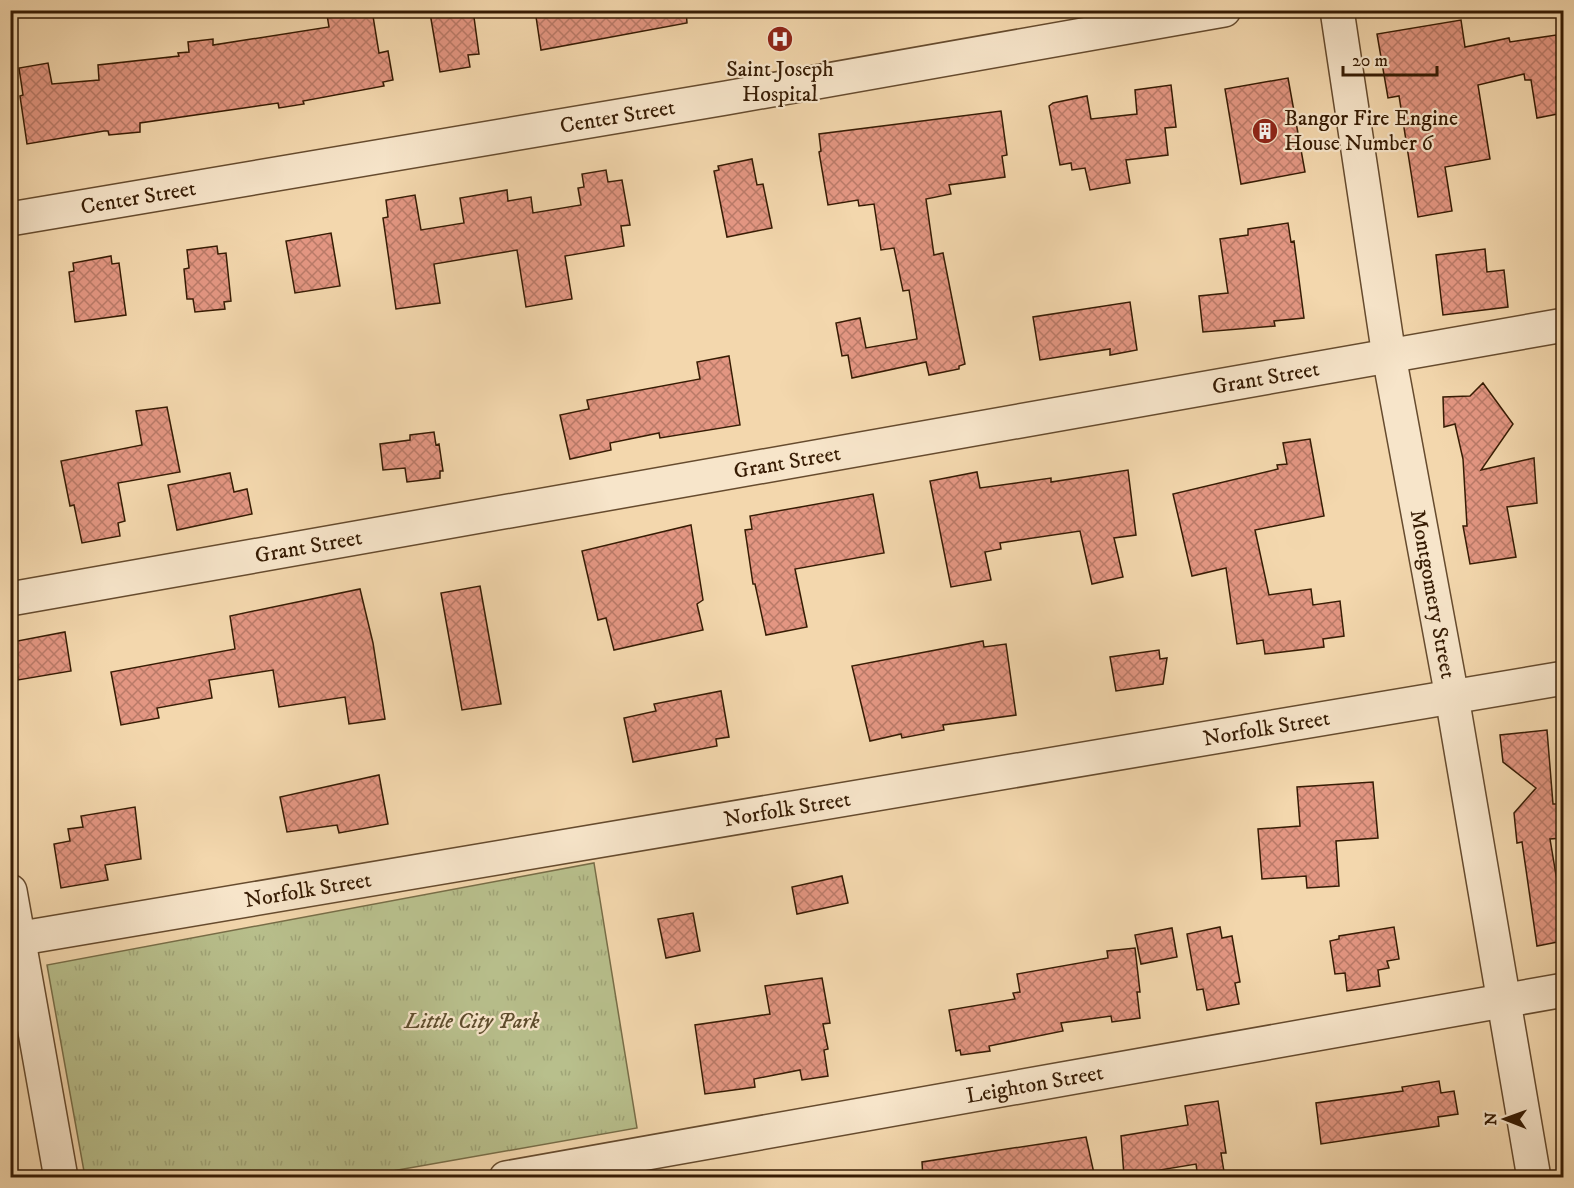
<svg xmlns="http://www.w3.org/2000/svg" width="1574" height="1188" viewBox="0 0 1574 1188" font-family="'IM FELL DW Pica',serif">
<defs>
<pattern id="park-tufts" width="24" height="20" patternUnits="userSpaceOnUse" patternTransform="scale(1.5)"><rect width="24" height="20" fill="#b8bf8c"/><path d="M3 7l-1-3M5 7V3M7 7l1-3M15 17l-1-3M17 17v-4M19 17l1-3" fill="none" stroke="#9fa477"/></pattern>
<pattern id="building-cross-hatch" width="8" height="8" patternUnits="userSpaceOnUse" patternTransform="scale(1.5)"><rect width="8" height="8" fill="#e39682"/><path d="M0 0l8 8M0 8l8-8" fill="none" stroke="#b97a68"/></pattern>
</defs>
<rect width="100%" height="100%" fill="#f3d7ad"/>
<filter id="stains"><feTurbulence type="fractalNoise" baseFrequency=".00333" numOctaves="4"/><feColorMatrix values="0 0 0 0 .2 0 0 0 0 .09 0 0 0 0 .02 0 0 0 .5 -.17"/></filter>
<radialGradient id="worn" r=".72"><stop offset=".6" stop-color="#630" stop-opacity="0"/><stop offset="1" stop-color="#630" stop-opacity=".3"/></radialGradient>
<path fill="url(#park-tufts)" stroke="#786e48" stroke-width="1.5" d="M594,863L637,1128L358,1177H85L47,965Z"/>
<path fill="url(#building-cross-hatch)" stroke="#371c04" stroke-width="1.5" d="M331,10H372L379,53L388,51L393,80L383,82L384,86L303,101L304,104L279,108L278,103L140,123V132L109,135L108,131H104L27,144L20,96L23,95L19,68L48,63L52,84L99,80L98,65L179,56L178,53L189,52L188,42L213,39V45L329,27L327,15L332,14Z
M443,10H473L479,54L468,55L470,67L440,72L430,13Z
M535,10H686L687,23L541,50Z
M1461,20L1465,47L1509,38L1510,42L1556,35L1562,75L1556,77L1563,113L1537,118L1531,80H1525L1524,74L1478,85L1490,159L1445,167L1452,211L1418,217L1399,96L1388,98L1377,34Z
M1288,78L1305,172L1241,184L1225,89Z
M1171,85L1176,127L1165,128L1168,155L1126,160L1130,183L1090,190L1085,168L1072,170L1071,163L1060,165L1049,106L1053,103L1087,96L1091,119L1137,114L1135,90Z
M1001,111L1007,155L1002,156L1005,177L949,185L951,194L926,199L934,255L943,253L965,364L959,366V369L929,375L926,362L852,378L848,355L842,356L836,323L860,318L866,348L917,339L909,290L903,291L894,248L881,250L874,204L859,206L858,200L828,205L819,152L821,151L819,134Z
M752,159L757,185L763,184L772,228L727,237L714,171L719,170L718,166Z
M606,170L608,182L622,180L630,225L621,226L624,246L565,256L572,299L526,307L517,250L434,264L440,303L396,309L383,218L388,217L386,200L415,195L421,230L464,223L460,198L507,190L508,201L531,197L533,213L581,205L578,188L584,187L582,174Z
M1288,223L1291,242L1294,241L1304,318L1274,321L1275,326L1203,332L1199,296L1228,293L1220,239L1248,235V229Z
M331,233L340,286L295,293L286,241Z
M217,246L218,254L226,253L231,301L224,302L225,309L195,312L193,299H187L184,269L189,268L187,250Z
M1485,249L1487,272L1504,270L1508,307L1443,315L1436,255Z
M111,256L112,264L119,263L126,315L75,322L69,272L74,271L73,263Z
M1130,302L1137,350L1110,355V349L1040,360L1033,317Z
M729,356L740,425L660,438L659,433L610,443L611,450L570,459L560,415L589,409L587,400L700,379L697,362Z
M1483,383L1513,424L1481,470L1534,458L1537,503L1507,507L1516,557L1470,564L1463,526H1467L1463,459L1455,424L1444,427L1443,397L1470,396Z
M167,407L180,472L118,483L125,521L118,523L120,536L82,543L74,505L70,506L61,461L142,445L136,411Z
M434,432L436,445L439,444L443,471H440V478L407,482L405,468L383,470L380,444L410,440V435Z
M1310,439L1324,516L1255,530L1269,595L1311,589L1313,605L1340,601L1344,636L1323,639L1324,647L1265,654L1263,640L1237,644L1226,568L1192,576L1173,494L1278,469L1277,465L1287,464L1283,443Z
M1128,470L1136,535L1114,538L1123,577L1092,584L1080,531L1000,543L1001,549L985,552L991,580L951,587L930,481L977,472L980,488L1051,478V482Z
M230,473L234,492L247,489L252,514L177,530L168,485Z
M873,494L884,553L795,569L807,627L766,635L755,584H753L745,530L752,529L750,516Z
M691,525L703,600L697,604L703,630L614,650L606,618L598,620L582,551Z
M480,586L501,704L462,710L441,593Z
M360,589L373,643L385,719L349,724L345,697L279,707L273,670L209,680L212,698L157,708L159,718L121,725L111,672L235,649L230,616Z
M65,632L71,671L18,680L12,642Z
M983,641L984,647L1006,644L1016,715L943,725L944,730L902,738L901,734L870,741L852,666Z
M1159,650L1160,659L1167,658L1163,684L1116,691L1110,657Z
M721,691L729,737L716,739L717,746L633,762L624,718L656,711L654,704Z
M1547,730L1553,804H1563V838L1550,839L1560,899L1563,898V941L1537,946L1522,842L1517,843L1514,813L1536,788L1503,762L1500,735Z
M379,775L388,824L339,833L337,825L287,832L280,797Z
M1373,782L1378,838L1336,841L1339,886L1307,888L1306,876L1262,879L1258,829L1300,826L1297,787Z
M135,807L141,859L105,865L108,880L61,888L54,844L70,841L68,829L83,827L81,816Z
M842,876L848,903L797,914L792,887Z
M693,913L700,951L666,958L658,919Z
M1220,927L1222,938L1232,936L1240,982L1235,983L1239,1004L1207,1010L1203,989L1197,990L1187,934Z
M1394,927L1399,959L1387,961L1389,968L1378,970L1380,986L1347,991L1345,973L1335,974L1330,941L1339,939V936Z
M1172,928L1177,957L1141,964L1135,935Z
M1135,948L1140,992H1137L1140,1018L1112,1022L1111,1016L1061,1023L1063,1031L989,1046L990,1051L961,1055L960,1050L956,1051L949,1010L1015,999L1013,993L1020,992L1017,974L1108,958L1107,951Z
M822,978L830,1023L823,1024L828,1049L824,1050L828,1076L802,1080L800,1070L754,1079L755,1087L705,1094L695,1025L770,1014L765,986Z
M1439,1081L1441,1093L1454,1091L1458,1114L1438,1117L1439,1126L1321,1144L1316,1103L1403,1091L1402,1087Z
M1218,1101L1226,1153H1221L1225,1178H1198L1196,1164L1124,1176L1121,1136L1188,1125L1185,1106Z
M1086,1137L1095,1178H923L922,1162Z"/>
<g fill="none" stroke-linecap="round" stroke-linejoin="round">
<g stroke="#664b2e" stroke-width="36">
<g id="minor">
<path id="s1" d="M1337,10L1389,356L1452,697L1534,1178"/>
<path id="s2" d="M10,599L1564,325"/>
<path d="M10,891L61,1178"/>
<path id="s3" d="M10,940L1564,678"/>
<path id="s4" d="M506,1178L1564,990"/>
</g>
</g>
<g stroke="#664b2e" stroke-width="36">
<g id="tertiary">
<path id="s5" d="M10,219L726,98L1224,10"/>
</g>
</g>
<use href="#minor" stroke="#f7e5ca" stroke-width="33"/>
<use href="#tertiary" stroke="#f7e5ca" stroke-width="33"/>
</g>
<defs>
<g id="hospital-disc" transform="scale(1.35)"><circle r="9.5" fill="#8f2418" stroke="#f7e5ca"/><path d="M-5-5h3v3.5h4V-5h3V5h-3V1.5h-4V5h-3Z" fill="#fff"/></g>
<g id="building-disc" transform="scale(1.35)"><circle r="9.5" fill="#8f2418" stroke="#f7e5ca"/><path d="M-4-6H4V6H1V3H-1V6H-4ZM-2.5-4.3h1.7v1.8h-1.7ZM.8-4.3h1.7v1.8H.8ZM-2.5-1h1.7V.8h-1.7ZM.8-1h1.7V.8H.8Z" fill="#fff"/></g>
</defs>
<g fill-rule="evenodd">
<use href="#hospital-disc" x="780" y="39"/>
<use href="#building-disc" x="1265" y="131"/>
</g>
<g text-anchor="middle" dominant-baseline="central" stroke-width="4.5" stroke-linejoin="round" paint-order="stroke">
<g font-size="22" fill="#371c04" stroke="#f7e5ca">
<text x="780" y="69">Saint Joseph<tspan x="780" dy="25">Hospital</tspan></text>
<text x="1284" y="118" text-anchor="start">Bangor Fire Engine<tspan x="1284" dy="25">House Number 6</tspan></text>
</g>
<g font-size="22" fill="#371c04" stroke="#f7e5ca">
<text stroke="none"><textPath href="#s5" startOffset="616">Center Street</textPath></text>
<text stroke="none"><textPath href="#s5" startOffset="130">Center Street</textPath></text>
<text stroke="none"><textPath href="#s2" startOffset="1275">Grant Street</textPath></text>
<text stroke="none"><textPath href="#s2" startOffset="789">Grant Street</textPath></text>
<text stroke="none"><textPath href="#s2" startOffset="303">Grant Street</textPath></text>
<text stroke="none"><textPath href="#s1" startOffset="592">Montgomery Street</textPath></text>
<text stroke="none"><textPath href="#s3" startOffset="1274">Norfolk Street</textPath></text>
<text stroke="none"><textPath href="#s3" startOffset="788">Norfolk Street</textPath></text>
<text stroke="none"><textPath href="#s3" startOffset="302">Norfolk Street</textPath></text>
<text stroke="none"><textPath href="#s4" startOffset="537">Leighton Street</textPath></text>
</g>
<g font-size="22" font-style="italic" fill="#5e4d2d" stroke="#f7e5ca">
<text x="472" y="1021">Little City Park</text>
</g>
</g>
<rect width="1574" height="1188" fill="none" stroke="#f3d7ad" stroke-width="36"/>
<rect x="12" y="12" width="1550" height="1164" fill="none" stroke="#371c04" stroke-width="3"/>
<rect x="18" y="18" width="1538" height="1152" fill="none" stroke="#371c04" stroke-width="1.5"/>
<g transform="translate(1505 1119) rotate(271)" stroke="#f7e5ca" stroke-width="4.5" paint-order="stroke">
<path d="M0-4.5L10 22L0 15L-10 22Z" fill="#371c04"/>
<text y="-9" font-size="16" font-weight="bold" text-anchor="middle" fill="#371c04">N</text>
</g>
<path d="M1343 66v9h94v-9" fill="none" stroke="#371c04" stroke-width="3"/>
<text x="1352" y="66" font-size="18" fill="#371c04" stroke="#f7e5ca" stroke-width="4.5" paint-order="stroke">20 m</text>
<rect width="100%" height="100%" filter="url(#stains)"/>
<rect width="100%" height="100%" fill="url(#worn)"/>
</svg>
